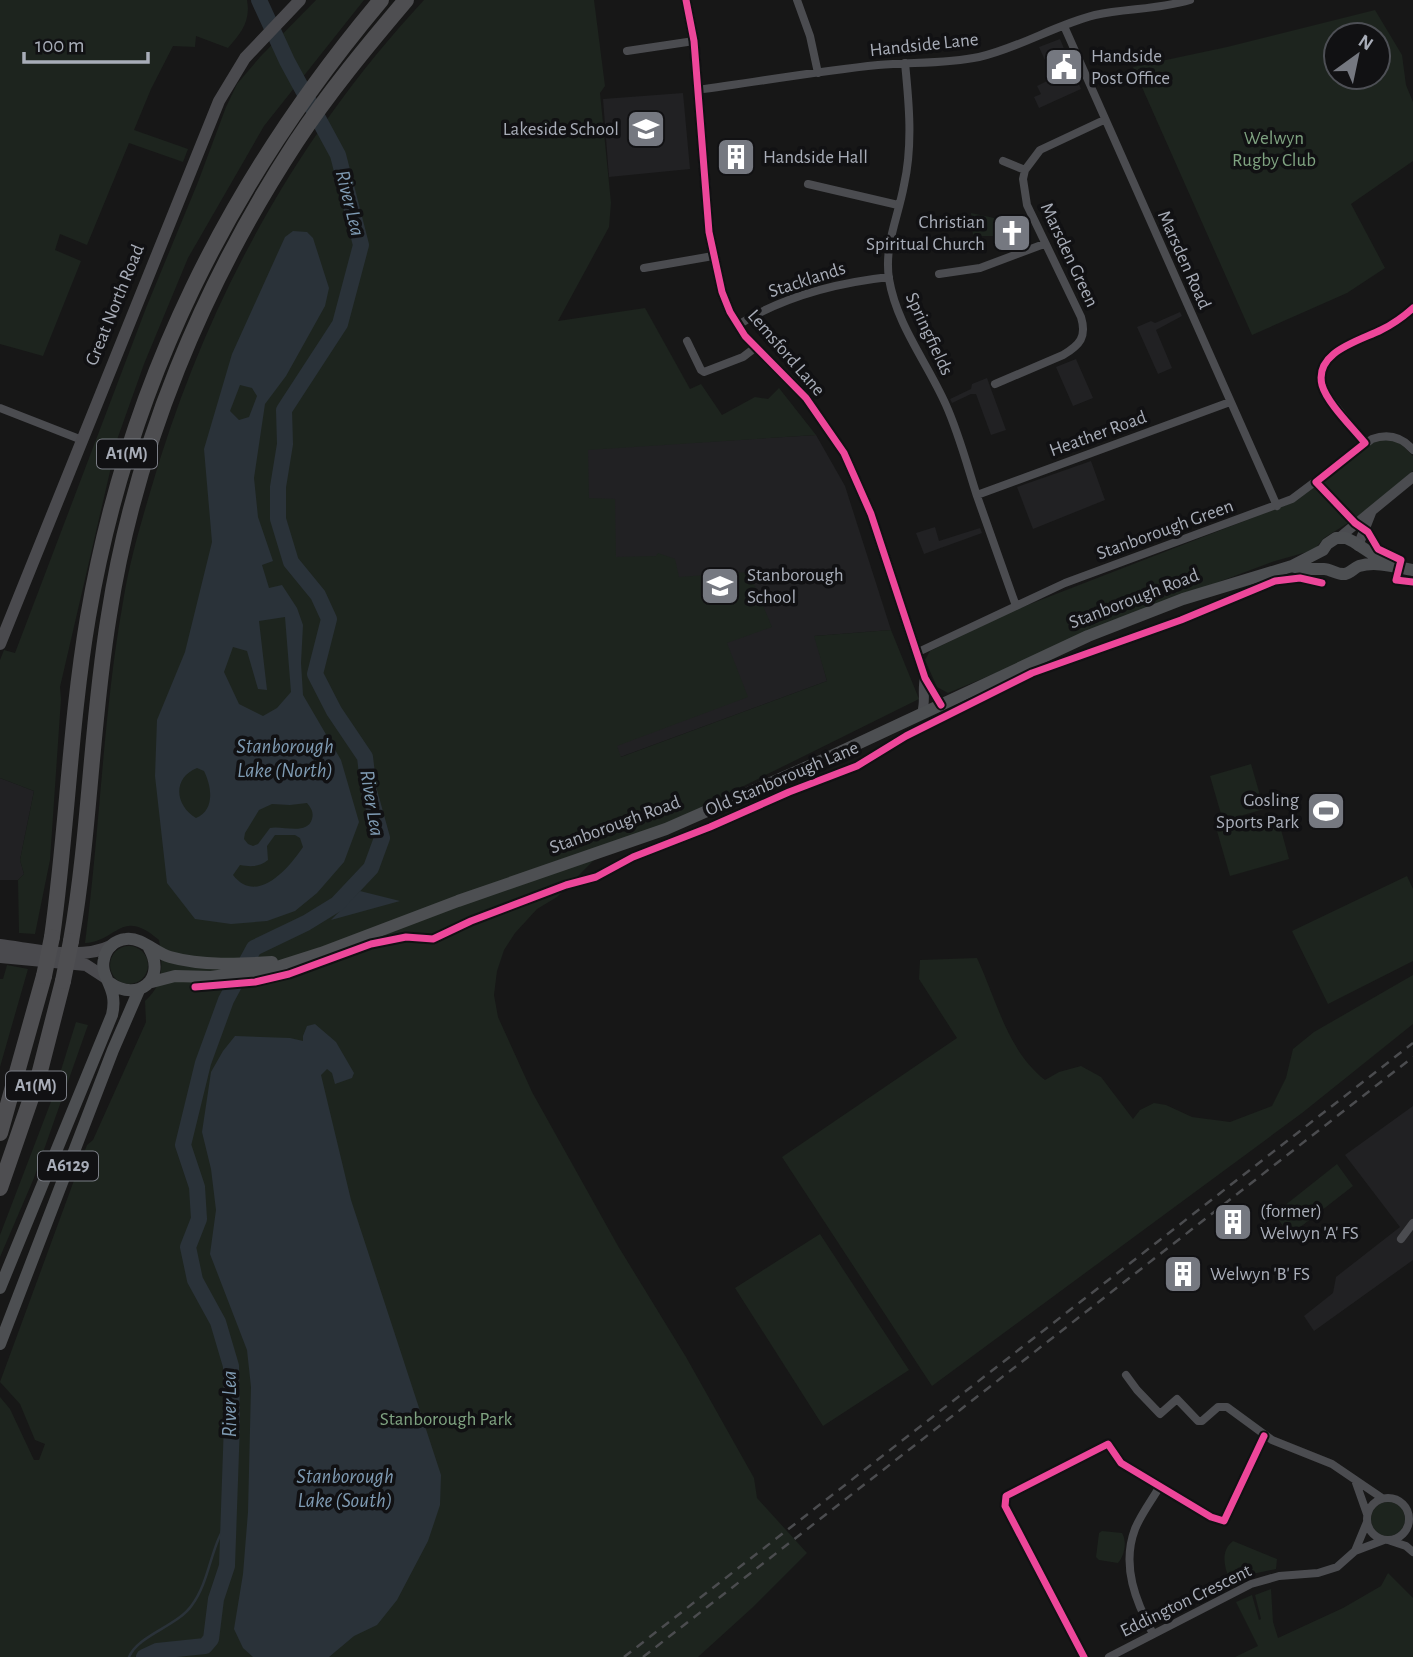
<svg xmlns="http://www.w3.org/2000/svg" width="1413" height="1657" viewBox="0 0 1413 1657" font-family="'Alegreya Sans',sans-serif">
<rect width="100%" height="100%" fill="#171717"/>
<path fill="#212123" d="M1060,39L1081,89L1039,108L1034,97L1041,94L1037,86L1053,78L1039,47Z
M683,93L690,169L609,177L603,99Z
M1180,312L1182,316L1156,330L1172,368L1158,374L1137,327L1151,321L1155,323Z
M1076,359L1093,398L1073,406L1056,367Z
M987,378L1006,430L991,435L976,394H971L952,403L950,399L971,389L972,384Z
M816,435L845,486L891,630L815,636L827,681L585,770L555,451Z
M1091,461L1105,500L1033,529L1017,487Z
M935,527L939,541L980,528L982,533L924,554L916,533Z
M0,778L34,791L20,860L24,874L18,880H0Z
M1413,1106V1260L1314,1331L1304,1316L1333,1293L1336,1277L1400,1227L1345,1155Z"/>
<path fill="#1d241e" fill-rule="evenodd" d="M0,0H247C251,21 241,33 228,48L196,36L195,47L173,46L151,89L134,130L188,149L183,162L129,143L87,245L60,234L55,250L81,261L43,356L0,344Z
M316,0H364L264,126L188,258L144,364L118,437L60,687L61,699L50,860L35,934L19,933L18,880L24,874L20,860L34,791L0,778V660L4,650L15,653L146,308L198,182L226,107L237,84L260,57Z
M424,0H594L605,86L600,93L611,203L609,227L558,321L645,308L690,389L701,384L722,415L755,397L768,399L779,388L816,435L588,450L589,498L615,499L616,557L656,556L658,553L675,559L679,577L749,572L772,627L727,643L748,697L617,746L621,757L827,681L814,636L891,630L919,699L669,823L610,844L557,897L537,909L515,933L504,950L497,971L494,995L498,1017L532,1092L618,1246L686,1357L754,1478L757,1498L807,1553L752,1608L698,1657H0V1397L10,1409L34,1460H39L45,1444L35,1440L20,1404L0,1382L87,1145L93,1140L146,1022L145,1001C164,985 163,964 159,940C121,907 118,941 85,943C100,830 103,714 123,602C129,564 140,526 151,489C204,306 294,140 424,0Z
M1375,10L1402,55L1406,85L1413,102V161L1351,204L1385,268L1347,293L1252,335L1133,67L1227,47ZM1336,35H1378V77H1336Z
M971,213L1008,221L1002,236H973Z
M1388,439L1399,442L1413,456V471L1359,516L1324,538L1314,550L1275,561L1165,602L948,693L937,687L925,660L930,651L1015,610L1296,501L1364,448L1376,441Z
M1251,764L1264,809L1223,821L1210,776Z
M1277,815L1289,859L1230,876L1217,831Z
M1407,876L1413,889V961L1328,1004L1292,931Z
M110 965a19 19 0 1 1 38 0a19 19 0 1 1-38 0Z
M977,958C997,1001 1007,1050 1045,1080L1059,1072L1081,1066L1101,1077L1133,1119L1140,1110L1154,1103L1166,1105L1192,1117L1230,1122L1272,1106L1286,1078L1293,1049L1314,1032L1413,975V1024L1302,1113L932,1386L782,1157L957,1038L919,979L920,960Z
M7,965L28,969L0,1067V979H3Z
M76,1022L88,1025L34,1178L0,1257V1235L52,1099Z
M1337,1164L1353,1186L1290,1235L1274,1214Z
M820,1234L909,1370L823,1426L735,1288Z
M1371 1519a17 17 0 1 1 34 0a17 17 0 1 1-34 0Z
M1102,1531L1122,1533C1127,1541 1125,1555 1118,1563L1099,1560L1096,1557L1099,1533Z
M1233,1541L1277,1559L1276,1569L1257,1573L1231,1583C1225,1569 1219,1552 1233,1541Z
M1388,1573L1413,1598V1657H1235L1258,1646L1236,1602L1252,1595L1259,1620L1261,1619L1255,1595L1271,1589L1273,1622L1278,1638L1343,1608L1381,1586Z"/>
<path fill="#2a3239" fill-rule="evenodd" d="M293,231L307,232L313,238L329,288L325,306L286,376L265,404L254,478L258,517L273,561L262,565L269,588L282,585L297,608L303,625L301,663L303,695L341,760L359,822L344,862L317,893L295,911L267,921L231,924L195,919L167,883L155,776L157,720L185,652L212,542L204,449L232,354L285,237ZM240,385L252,388L257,396L249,417L239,420L230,411ZM285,617L291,692L277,708L263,716L239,704L224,672L233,647L247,651L258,689L267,690L259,621ZM197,768L204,771C212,787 215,810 196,818C175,806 172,778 197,768ZM307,803C311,808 314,812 312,819C307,836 282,825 270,828L258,844L253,846L248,844L244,839L245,833L259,810L272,804L290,805ZM275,835H295L300,838L303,847C289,868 257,906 233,875L240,865C251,867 259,867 268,860L267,846Z
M360,891L400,901L331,920Z
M315,1024L336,1042L354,1073L352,1078L335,1084L332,1073L327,1069L321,1075L351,1200L441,1475L440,1505L428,1541L397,1600L377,1625L354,1636L329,1657H253L243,1648L234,1629L243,1574L248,1512L251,1387L247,1350L210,1254L216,1210L211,1169L202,1132L211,1072L223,1051L235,1036L290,1038L303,1041V1036L307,1026Z"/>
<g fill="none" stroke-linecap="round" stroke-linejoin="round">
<path stroke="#2a3239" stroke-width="2.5" d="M129,1657C138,1635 178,1626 192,1605C211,1579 210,1544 230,1519"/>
<path stroke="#2a3239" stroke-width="16" d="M144,1657L157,1651L205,1646L211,1639L216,1599L227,1566L232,1423L231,1366L218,1322L195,1280L188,1247L199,1219L197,1187L183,1145L203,1063L226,1000L254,948L306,923L337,904L371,868L382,838L369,791L365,757L334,711L315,674L329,619L318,595L291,562L278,519V487L285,444L284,410L340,324L361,245L338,155L287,61L259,0"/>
<path stroke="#4b4c50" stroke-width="8" d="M797,0L810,36L818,73
M1064,26L1277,506
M627,51L694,41
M905,63C909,103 913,145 904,185C898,218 884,245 889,279C897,326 927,362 946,405C959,434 967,465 977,496C990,533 1003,569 1016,606
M697,90C757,82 818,71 878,65C912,62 946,64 979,57C1019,48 1055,25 1095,15C1127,8 1156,10 1190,0
M1003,161L1025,170
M808,184L898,205
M644,268L713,256
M939,274L980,268L1044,244
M738,325C784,296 835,283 889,277
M687,341L701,370L704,372L743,357L756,347
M995,384L1063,355C1080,345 1087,337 1081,317L1027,205L1023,179L1025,170L1040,150L1104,120
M0,408L82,440
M1365,443L1326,394C1306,353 1359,342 1385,328C1395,322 1404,316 1413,308
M977,495L1230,402
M916,653L1065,583L1292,499L1372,439C1389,433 1402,437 1413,450
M1401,1239L1413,1223
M1126,1375L1137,1390L1160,1414L1177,1399L1198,1421H1202L1218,1407H1227L1272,1440L1332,1464L1382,1498
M1355,1480L1367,1514
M1367 1519a21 21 0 1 1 42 0a21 21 0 1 1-42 0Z
M1391,1541L1406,1546L1413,1552
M1355,1551L1384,1540
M1153,1634C1136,1602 1121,1566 1135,1529C1141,1514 1152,1500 1160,1486
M1084,1657L1005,1506L1006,1496L1108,1444L1121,1463L1211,1517L1224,1521L1264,1436
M1109,1657L1251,1584L1279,1576L1318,1573L1337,1567L1355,1551L1367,1522"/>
<path stroke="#4b4c50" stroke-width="10" d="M686,0L694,41L709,232L722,292L730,312L745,336L806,398L844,453L871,514L925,678L941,705
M1340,537L1413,477
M1358,546L1371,513
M922,713C926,701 922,690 925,678"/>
<path stroke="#4a4a4e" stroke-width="12" d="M0,644L219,101L245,58L300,0
M0,945C34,949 80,961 111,946
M0,957L86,965L106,978"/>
<path stroke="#4d4f52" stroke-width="12" d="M1292,566C1303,570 1312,569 1324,569C1331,569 1337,575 1345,574C1350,573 1354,568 1359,566C1376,561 1396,567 1413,570
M110,983C138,1003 167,979 149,948
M148,983L175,976L211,977L274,968L321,953L458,901L666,829L823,760L1088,636L1183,599L1292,566L1323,550L1327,544L1336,538H1346L1354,542L1389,565
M0,1288L112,1015C119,986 99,978 104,959C106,948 115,940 126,939C142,937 155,953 170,957C202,966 240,964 272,962
M0,1344L113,1050L139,990"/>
<path stroke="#4e4e51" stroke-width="16" d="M52,937C67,831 70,723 88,617C128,383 229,181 381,0
M71,941C90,833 91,723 109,615C135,447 203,284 296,142C329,92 367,46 406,0
M0,1133L44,976
M0,1188L39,1075L63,981"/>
<path stroke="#4b4c4f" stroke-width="2.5" stroke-dasharray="9 7" stroke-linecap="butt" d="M624,1657L1413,1043
M643,1657L1413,1057"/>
<path stroke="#4e4e51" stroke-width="16" d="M44,976L52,937
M63,981L71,941"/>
<g stroke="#111113" stroke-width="11">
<path id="cycleway" d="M686,0L694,41L709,232L722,292L730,312L745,336L806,398L844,453L871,514L925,678L941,705
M1413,308C1403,317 1393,324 1381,330C1359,341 1314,352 1322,385C1327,403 1353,428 1365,443L1316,482L1355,523L1368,532L1378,549L1401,560L1396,580L1413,582
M195,987L255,982L289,974L371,944L406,937L433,939L471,921L566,885L596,877L633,857L710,827L789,792L857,766L906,736L1032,673L1181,620L1275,581L1300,578L1322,583
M1084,1657L1005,1506L1006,1496L1108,1444L1121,1463L1211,1517L1224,1521L1264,1436"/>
</g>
<use href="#cycleway" stroke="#ed469a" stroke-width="7"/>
</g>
<defs>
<g id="civic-square" transform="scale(2.0125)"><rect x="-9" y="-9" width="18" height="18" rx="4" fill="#757880" stroke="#111113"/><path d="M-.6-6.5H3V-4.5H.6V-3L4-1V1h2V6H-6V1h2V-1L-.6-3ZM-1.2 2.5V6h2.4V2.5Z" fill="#fff"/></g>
<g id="school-square" transform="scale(2.0125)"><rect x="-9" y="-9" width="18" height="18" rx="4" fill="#757880" stroke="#111113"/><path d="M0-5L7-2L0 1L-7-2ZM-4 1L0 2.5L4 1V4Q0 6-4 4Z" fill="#fff"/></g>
<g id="building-square" transform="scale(2.0125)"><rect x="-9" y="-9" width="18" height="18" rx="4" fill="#757880" stroke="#111113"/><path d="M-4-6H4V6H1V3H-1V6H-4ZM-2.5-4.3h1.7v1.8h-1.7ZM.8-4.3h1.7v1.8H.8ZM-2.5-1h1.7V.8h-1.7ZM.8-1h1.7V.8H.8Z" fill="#fff"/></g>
<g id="church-square" transform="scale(2.0125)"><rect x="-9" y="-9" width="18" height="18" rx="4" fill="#757880" stroke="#111113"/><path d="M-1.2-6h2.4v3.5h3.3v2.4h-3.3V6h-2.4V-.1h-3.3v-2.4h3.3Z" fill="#fff"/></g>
<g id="stadium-square" transform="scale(2.0125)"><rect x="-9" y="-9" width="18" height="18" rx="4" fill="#757880" stroke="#111113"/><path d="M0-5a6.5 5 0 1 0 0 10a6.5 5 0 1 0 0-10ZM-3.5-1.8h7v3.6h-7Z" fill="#fff"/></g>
</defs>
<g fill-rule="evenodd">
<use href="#civic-square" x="1064" y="67"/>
<use href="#school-square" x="646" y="129"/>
<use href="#building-square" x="736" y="157"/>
<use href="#church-square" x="1012" y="233"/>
<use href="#school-square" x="720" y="586"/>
<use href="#stadium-square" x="1326" y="811"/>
<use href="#building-square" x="1233" y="1222"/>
<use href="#building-square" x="1183" y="1274"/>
</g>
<g text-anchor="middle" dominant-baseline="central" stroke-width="7" stroke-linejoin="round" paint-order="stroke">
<g fill="#111113" stroke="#7b7e86" stroke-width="2">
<rect x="97" y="439.5" width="60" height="29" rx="5"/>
<rect x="6" y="1071.5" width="60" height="29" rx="5"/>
<rect x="38" y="1151.5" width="60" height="29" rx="5"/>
</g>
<g font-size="18" font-weight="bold" fill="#a8adb8">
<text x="127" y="454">A1(M)</text>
<text x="36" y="1086">A1(M)</text>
<text x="68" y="1166">A6129</text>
</g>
<g font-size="19" fill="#a8adb8" stroke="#111113">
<text transform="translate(924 45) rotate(-6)">Handside Lane</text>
<text transform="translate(1069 255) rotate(65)">Marsden Green</text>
<text transform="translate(1184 260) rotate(66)">Marsden Road</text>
<text transform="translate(807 280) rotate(-18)">Stacklands</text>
<text transform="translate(115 305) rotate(-68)">Great North Road</text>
<text transform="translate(929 334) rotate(65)">Springfields</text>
<text transform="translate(786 353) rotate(49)">Lemsford Lane</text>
<text transform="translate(1098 434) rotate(-20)">Heather Road</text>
<text transform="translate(1165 530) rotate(-20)">Stanborough Green</text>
<text transform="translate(1134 599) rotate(-21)">Stanborough Road</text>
<text transform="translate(782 779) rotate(-23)">Old Stanborough Lane</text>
<text transform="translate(615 825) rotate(-20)">Stanborough Road</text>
<text transform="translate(1186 1601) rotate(-26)">Eddington Crescent</text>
</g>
<g font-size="19" fill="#a8adb8" stroke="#111113" text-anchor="start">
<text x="1091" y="56">Handside<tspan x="1091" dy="22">Post Office</tspan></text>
<text x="619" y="129" text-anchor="end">Lakeside School</text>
<text x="763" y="157">Handside Hall</text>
<text x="985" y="222" text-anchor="end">Christian<tspan x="985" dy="22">Spiritual Church</tspan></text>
<text x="747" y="575">Stanborough<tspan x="747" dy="22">School</tspan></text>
<text x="1299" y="800" text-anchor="end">Gosling<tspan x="1299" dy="22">Sports Park</tspan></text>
<text x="1260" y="1211">(former)<tspan x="1260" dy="22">Welwyn 'A' FS</tspan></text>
<text x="1210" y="1274">Welwyn 'B' FS</text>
</g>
<g font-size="19" fill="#7fa381" stroke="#111113">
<text x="1274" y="138">Welwyn<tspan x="1274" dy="22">Rugby Club</tspan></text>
<text x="446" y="1419">Stanborough Park</text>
</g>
<g font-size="21" font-style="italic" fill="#7f9bb3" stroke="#111113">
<text transform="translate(350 203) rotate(76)">River Lea</text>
<text x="285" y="746">Stanborough<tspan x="285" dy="24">Lake (North)</tspan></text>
<text transform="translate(372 803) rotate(81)">River Lea</text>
<text transform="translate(229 1404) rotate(-90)">River Lea</text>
<text x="345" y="1476">Stanborough<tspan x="345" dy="24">Lake (South)</tspan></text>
</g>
</g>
<g transform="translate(1357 56) rotate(33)"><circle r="33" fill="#111113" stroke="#4d4f55" stroke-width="2"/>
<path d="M0-5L12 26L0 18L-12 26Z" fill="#757880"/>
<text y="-10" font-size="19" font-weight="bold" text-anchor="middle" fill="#a8adb8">N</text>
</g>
<path d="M24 52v10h124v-10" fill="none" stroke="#a8adb8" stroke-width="3.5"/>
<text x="35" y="52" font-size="21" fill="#a8adb8" stroke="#111113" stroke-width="5" paint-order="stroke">100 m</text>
</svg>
